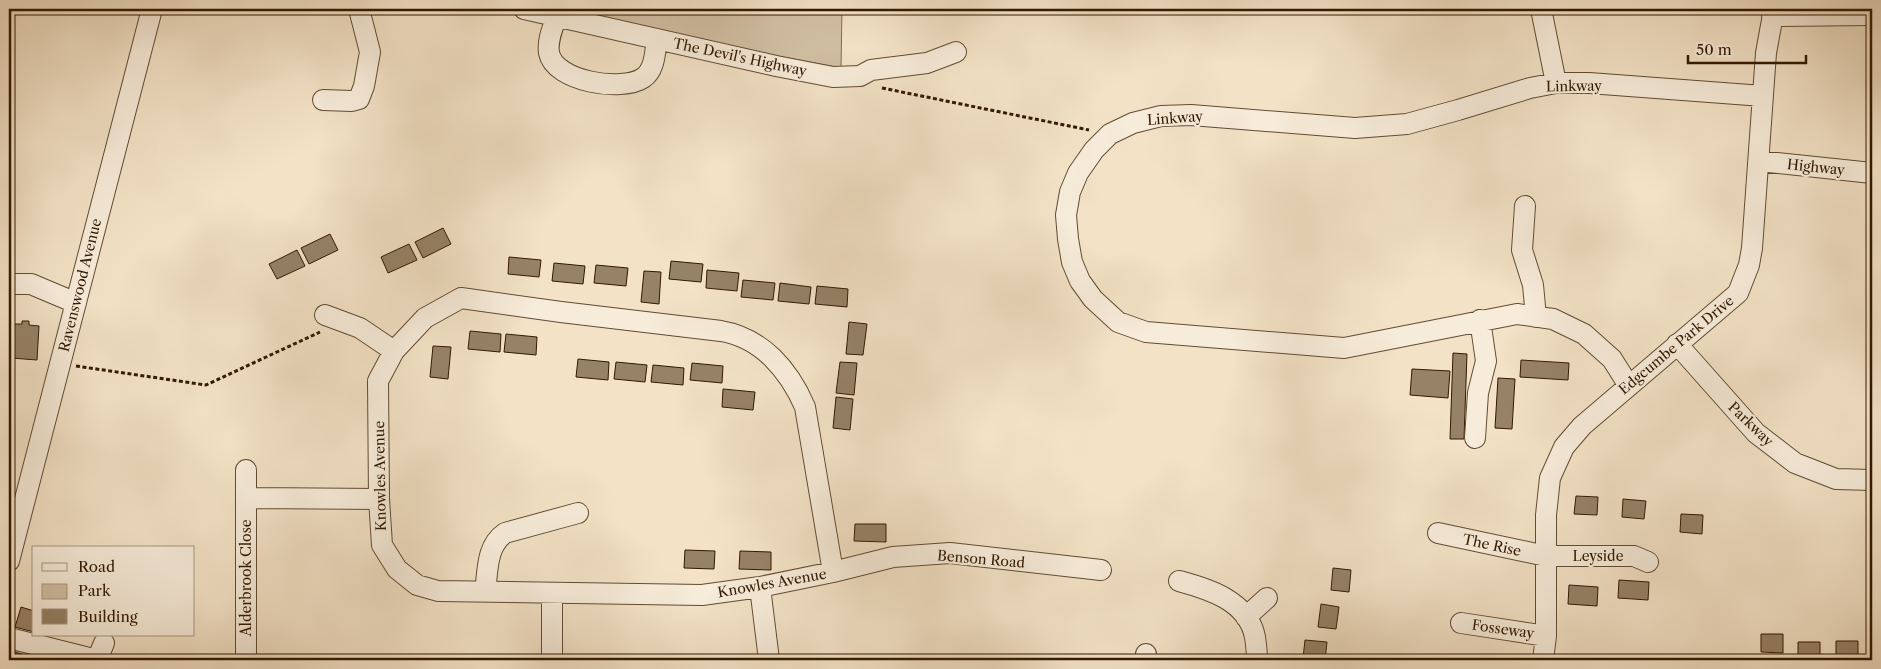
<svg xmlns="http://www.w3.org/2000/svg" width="1881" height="669" viewBox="0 0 1881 669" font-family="'Libre Caslon Text',serif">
<rect width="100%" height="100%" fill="#f3e2c6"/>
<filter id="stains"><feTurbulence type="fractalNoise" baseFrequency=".004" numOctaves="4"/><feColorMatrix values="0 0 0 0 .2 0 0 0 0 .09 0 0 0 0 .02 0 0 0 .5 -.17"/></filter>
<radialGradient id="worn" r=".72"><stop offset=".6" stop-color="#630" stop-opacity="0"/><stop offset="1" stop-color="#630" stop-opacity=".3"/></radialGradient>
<path fill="#d2c0a4" stroke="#826c52" d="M556,9H842L841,68L689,39Z"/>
<path fill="#968267" stroke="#321900" d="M443,228L451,244L423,258L415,242Z
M330,234L338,250L309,264L301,248Z
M409,244L417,260L388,273L381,257Z
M297,250L305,266L277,279L269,264Z
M509,257L541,260L539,277L508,274Z
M671,261L703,264L701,282L669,279Z
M554,263L585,266L583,284L552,281Z
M596,265L628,268L626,286L594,283Z
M707,270L739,273L737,291L706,288Z
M644,271L661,272L659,304L641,302Z
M743,280L775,283L773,300L741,297Z
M780,283L811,287L809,304L778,301Z
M817,286L848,289L847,307L815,304Z
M22,321H29V325L39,326L37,360L11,358L13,324H22Z
M849,322L867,324L863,355L846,354Z
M470,331L501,334L500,352L468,349Z
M506,334L537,337L536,355L504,352Z
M433,346L451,347L448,379L430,377Z
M1453,353L1467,354L1464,439H1450Z
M578,359L609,362L608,380L576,377Z
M1521,360L1569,363L1568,380L1520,377Z
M616,362L647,365L645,382L614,379Z
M840,362L857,363L854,395L836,393Z
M692,363L723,366L722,383L690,380Z
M653,365L684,368L683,385L651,382Z
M1412,369L1450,371L1448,398L1410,395Z
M1498,378L1515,379L1512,429L1495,428Z
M723,389L755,392L753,410L722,407Z
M836,397L853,399L850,430L833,428Z
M1576,496L1598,497L1597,515L1574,514Z
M1623,499L1646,501L1644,519L1622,517Z
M1681,514L1703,515L1702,534L1680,532Z
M855,524H886V542L854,541Z
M685,550L715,551L714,569L684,568Z
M740,551L771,552V570L739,569Z
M1333,568L1351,570L1349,592L1331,590Z
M1619,580L1649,582L1648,600L1618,598Z
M1569,585L1598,587L1597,606L1568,604Z
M1321,604L1339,607L1336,629L1318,627Z
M21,607L34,611V632L15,627Z
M1761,634H1783V653L1761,652Z
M1305,640L1327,642L1325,660L1303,658Z
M1836,641H1858V659H1836Z
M1798,642H1820V657H1798Z
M9,650L28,656L27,660H9Z"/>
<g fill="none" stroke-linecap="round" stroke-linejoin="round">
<g stroke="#624b32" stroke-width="22">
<path id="minor" d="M524,9L776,66L833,77L860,76L871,70L927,63L956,52
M1541,9L1556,83
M557,16C553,27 547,40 549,53C555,82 622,92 643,78C655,70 655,52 657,39
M1772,16L1872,15
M323,100L352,101L359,99L364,86L370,52L359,9
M1759,161L1872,173
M1525,206L1522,250L1533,285L1536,317
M9,284H31L76,303
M325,315L360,328L394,351
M1677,344L1756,433L1795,463L1836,479L1872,480
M1629,386L1612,359L1584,334L1553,319L1517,314L1344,348L1146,332L1118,322L1093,299L1080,281L1072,262L1068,239L1066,215L1070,192L1078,173L1094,150L1110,134L1133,123L1161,116L1191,115L1355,128L1407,124L1458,110L1530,88L1556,83H1589L1763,96
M1475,438L1478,393L1486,361L1480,320
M246,470V658
M247,498L379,499
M1438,533L1546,556H1634L1648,562
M9,561L152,9
M833,572L805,407C789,370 762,338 721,331L561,312L461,298L425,318L394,351L378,381L379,499L382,545L397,569L417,585L438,591L702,595L760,587L833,572L893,557L950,553L1101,570
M1179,581C1209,589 1248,601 1255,637C1256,644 1257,652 1257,660
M760,587L769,660
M485,592C488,571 486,546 505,533L578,513
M1246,617L1267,598
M1461,623L1546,636
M9,638L61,651L60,660
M61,651L97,660L104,643
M552,660V593
M1146,660V654
M1543,660L1546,636V515L1550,478L1564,447L1582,426L1738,293L1749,265L1752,248L1766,53L1774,9"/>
</g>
<path stroke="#321900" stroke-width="3" stroke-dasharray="4 2.5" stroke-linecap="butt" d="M882,88L1089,130
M76,366L206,385L320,332"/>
<use href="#minor" stroke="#f7ecda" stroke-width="20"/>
</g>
<g text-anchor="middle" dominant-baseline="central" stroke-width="4.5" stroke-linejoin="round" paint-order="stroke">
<g font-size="14" fill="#321900" stroke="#f7ecda">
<text transform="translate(740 57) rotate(12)">The Devil's Highway</text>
<text transform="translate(1574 86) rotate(-1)">Linkway</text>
<text transform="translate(1175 118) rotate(-4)">Linkway</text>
<text transform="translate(1816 167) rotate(6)">Highway</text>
<text transform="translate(80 285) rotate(-76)">Ravenswood Avenue</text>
<text transform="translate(1676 345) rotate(-40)">Edgcumbe Park Drive</text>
<text transform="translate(1751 424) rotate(44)">Parkway</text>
<text transform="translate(380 476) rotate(-91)">Knowles Avenue</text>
<text transform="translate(1492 545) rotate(12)">The Rise</text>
<text x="1598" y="556">Leyside</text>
<text transform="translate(981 559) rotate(5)">Benson Road</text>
<text transform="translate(246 578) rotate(-90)">Alderbrook Close</text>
<text transform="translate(772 583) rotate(-10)">Knowles Avenue</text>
<text transform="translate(1503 629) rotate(8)">Fosseway</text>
</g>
</g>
<rect width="1881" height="669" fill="none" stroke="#f3e2c6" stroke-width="30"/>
<rect x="10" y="10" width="1861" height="649" fill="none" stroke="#321900" stroke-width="2.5"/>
<rect x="15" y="15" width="1851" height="639" fill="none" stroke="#321900"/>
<rect x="32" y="546" width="162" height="90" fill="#f7ecda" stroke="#a89883"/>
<rect x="42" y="563" width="25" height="8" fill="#f7ecda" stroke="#a89883"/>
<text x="78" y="572" font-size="15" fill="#321900">Road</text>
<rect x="42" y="584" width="25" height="15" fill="#d2c0a4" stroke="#a89883"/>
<text x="78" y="596" font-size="15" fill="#321900">Park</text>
<rect x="42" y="609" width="25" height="15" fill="#968267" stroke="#a89883"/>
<text x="78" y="622" font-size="15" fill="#321900">Building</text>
<path d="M1688 55v8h118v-8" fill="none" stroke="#321900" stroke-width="2.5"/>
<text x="1696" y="55" font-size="15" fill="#321900" stroke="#f7ecda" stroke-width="4" paint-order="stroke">50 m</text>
<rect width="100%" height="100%" filter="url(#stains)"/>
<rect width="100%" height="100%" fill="url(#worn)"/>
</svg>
